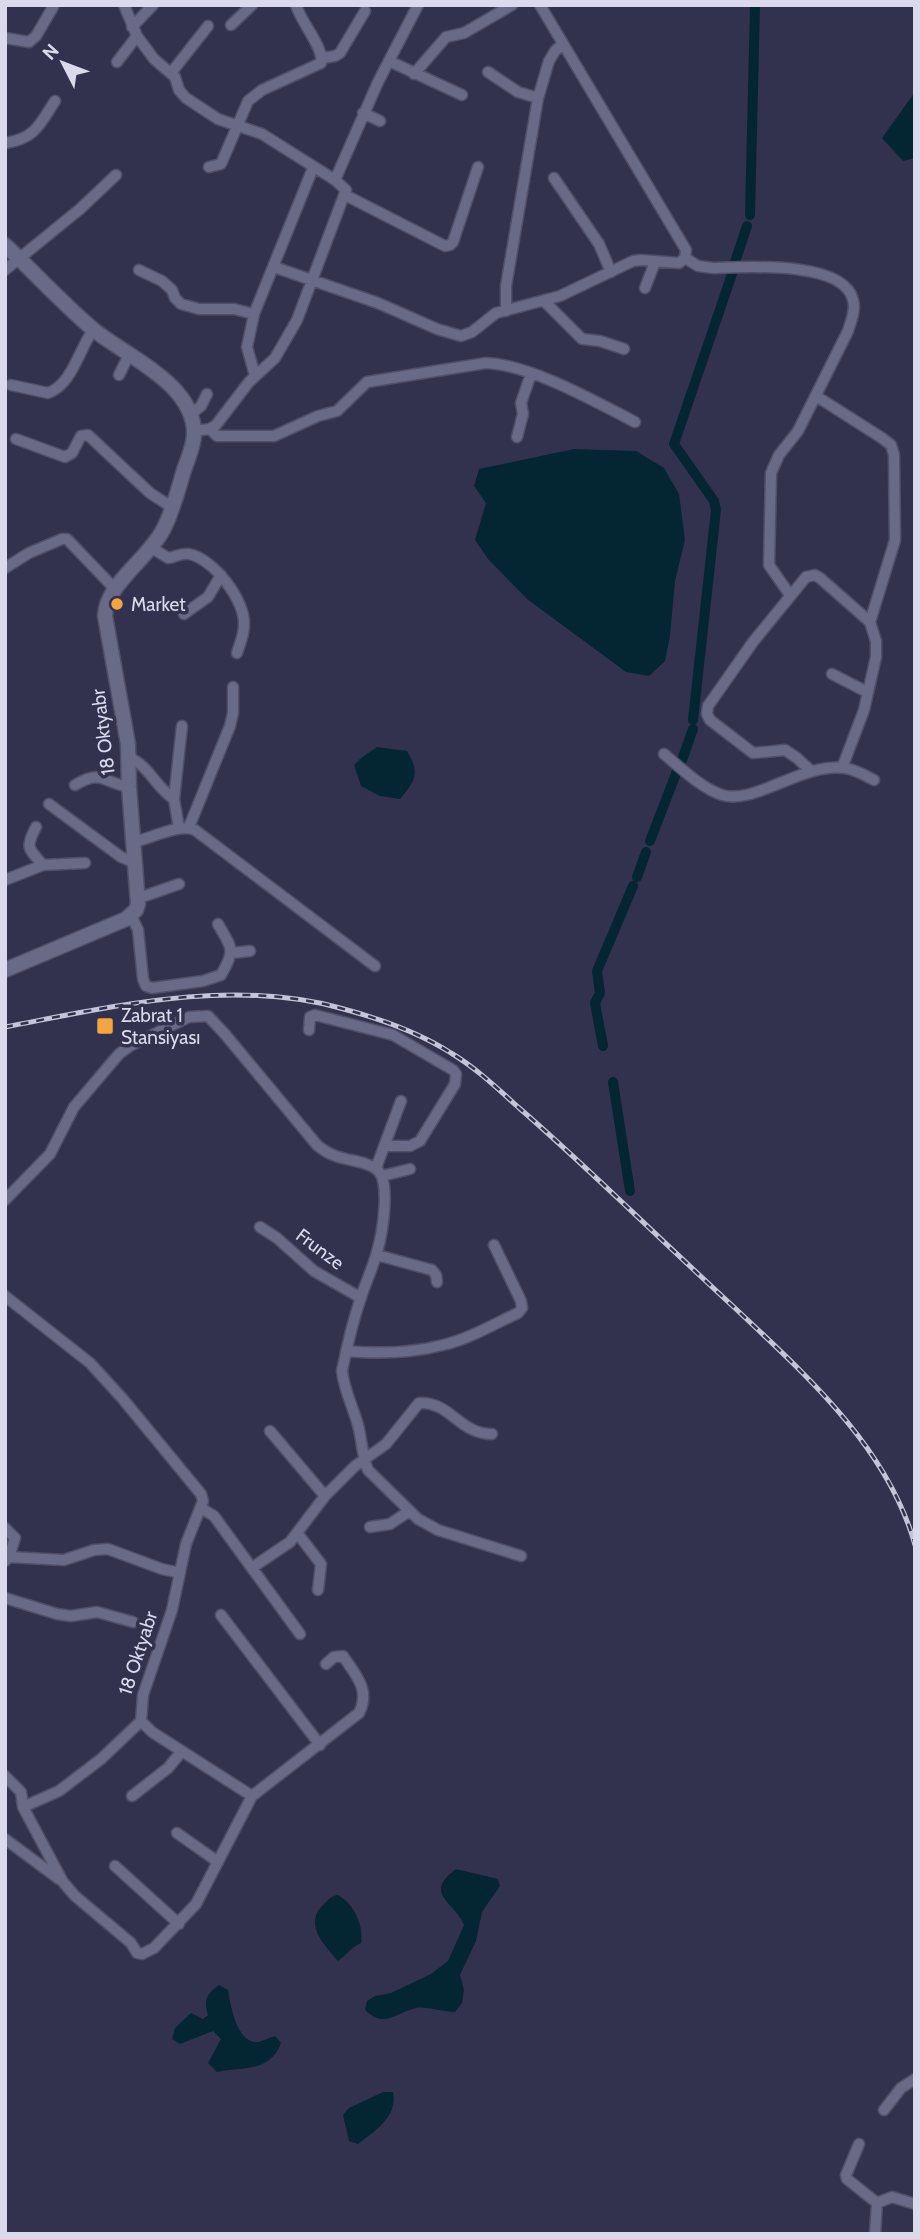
<svg xmlns="http://www.w3.org/2000/svg" width="920" height="2239" viewBox="0 0 920 2239" font-family="Cabin,sans-serif">
<rect width="100%" height="100%" fill="#33324e"/>
<path fill="#042632" d="M915,92V158L903,161L882,138Z
M574,449L636,451L664,468L679,494L685,540L675,581L670,636L665,661L649,676L626,672L527,599L488,559L475,540L486,503L474,486L479,469Z
M377,747L407,751C420,773 416,780 400,799L380,796L361,786L354,765L361,758Z
M456,1869L498,1879L500,1886L482,1912L476,1941L460,1975L464,1990L462,2003L455,2012C444,2012 424,2006 416,2008C395,2013 384,2029 365,2010L367,2001L375,1996L391,1993L431,1974L448,1961L464,1925C455,1902 422,1894 456,1869Z
M338,1895C354,1904 364,1925 361,1943C351,1947 347,1955 338,1961C323,1944 303,1923 324,1904C329,1899 331,1896 338,1895Z
M219,1985L228,1990C231,2006 236,2043 258,2042C263,2041 271,2037 275,2036L281,2043C270,2073 243,2066 217,2072L208,2063L221,2039L213,2031L180,2044L172,2039L175,2028L191,2013L203,2019L208,2015C203,2001 207,1993 219,1985Z
M383,2092H393C398,2117 375,2131 358,2144L349,2141L343,2115L349,2108Z"/>
<g fill="none" stroke-linecap="round" stroke-linejoin="round">
<path stroke="#042632" stroke-width="10" d="M750,215L755,5
M735,262L747,226
M693,720L716,510L714,501L674,444L732,274
M682,760L693,729
M650,841L677,771
M637,877L646,852
M603,1046L595,1003L600,993L597,971L633,886
M613,1082L630,1191"/>
<g stroke="#504f67" stroke-width="13">
<path id="minor" d="M124,5L137,36L154,59L175,77L179,90L186,98L218,119L262,134L335,180L346,190L297,320L275,358L249,382L216,425L210,429L194,431
M540,5L686,250L685,258
M231,25L252,5
M132,27L153,5
M5,38L29,42L36,36L53,7
M323,58L335,56L340,53L365,11
M389,61L462,95
M117,62L137,36
M488,72L518,92L538,98
M171,73L208,26
M414,74L446,37L464,33L512,5
M363,113L380,121
M5,143C35,139 40,124 55,101
M209,167L221,164L248,101L262,90L321,63C325,49 300,21 296,5
M554,178L599,244L611,272
M335,180L378,82L418,5
M345,195L445,246L450,245L453,242L478,167
M685,258L698,266L713,268C744,267 844,260 853,300C856,310 851,321 848,331L798,431L779,455L771,473L769,565L790,595
M274,267L378,303L437,329L461,336L472,332L496,313L560,296L633,261L641,260L679,263L685,258
M5,270L80,209L116,175
M139,270L162,281L172,290L175,298L181,304L199,309H234L254,314
M645,288L655,262
M545,302L582,339L600,341L624,349
M506,311V286L538,98L549,61L555,51L563,44
M119,375L130,353
M255,376L247,347L254,314L313,168
M11,385L48,393C73,384 79,348 94,329
M816,396L882,438L891,445L894,455L895,540L870,622L876,641V657L864,710L842,768
M191,414L201,406L207,394
M210,429L217,436H274L318,416L337,411L367,382L486,363C531,365 594,401 635,422
M517,437L523,414L521,403L531,374
M16,439L65,457L72,453L81,436L88,435L150,493L173,508
M152,548L168,558C175,557 182,553 189,554C214,559 246,601 244,626C244,634 240,644 237,653
M5,568L29,553L62,539H67L114,588
M184,614L208,597L221,575
M832,674L867,692
M664,754C681,768 701,788 722,795C755,805 801,763 844,768C855,769 864,775 874,780
M129,758C148,764 157,789 174,799
M810,770L797,758L785,750L753,753L710,720L707,714L708,706L753,642L806,577L815,575L820,578L870,622
M75,785C103,769 101,782 129,787
M49,804L121,857L136,863
M36,827C25,848 28,848 43,865
M189,827L230,726L233,713V687
M179,828L174,799L182,726
M134,842C152,838 179,823 195,830L375,966
M5,880L43,865L85,863
M139,898L179,884
M131,915L138,930L143,979L146,986L152,988L203,981L221,975C236,949 232,949 218,924
M232,953L250,951
M309,1030L310,1017L315,1015L393,1035L453,1070L456,1074L455,1084L420,1141L410,1146H384
M376,1168L401,1101
M382,1176L410,1169
M5,1200L50,1154L74,1107L119,1054L130,1046L189,1017L208,1016L224,1033L317,1145C339,1164 360,1157 376,1169C392,1179 382,1235 377,1252C373,1267 366,1282 361,1297C353,1321 347,1346 342,1371C344,1390 353,1407 358,1425C362,1440 362,1456 368,1470L418,1519L438,1530L521,1556
M260,1227L277,1238L314,1271L361,1298
M377,1255L432,1270L436,1275L437,1282
M5,1296L90,1363L122,1398L201,1494L203,1501L186,1544L172,1610L143,1695L141,1721L152,1732L252,1796
M346,1351C378,1354 412,1353 443,1345C469,1339 494,1324 518,1313L522,1308L521,1301L494,1245
M270,1431L325,1496
M201,1508L214,1516L300,1634
M370,1527L390,1524L408,1512
M5,1528L15,1538L9,1557
M298,1534L321,1564L318,1590
M5,1561L9,1557L64,1560L94,1550L108,1549L162,1569L180,1573
M253,1567L290,1542L325,1496L355,1466L386,1444L419,1403C450,1401 459,1434 492,1434
M5,1598L57,1614L71,1616L97,1612L133,1622
M221,1615L320,1745
M5,1776L21,1792L23,1807L63,1882L75,1896L131,1943L137,1953L142,1954L154,1948L196,1904L252,1796L359,1713C371,1690 355,1674 343,1656L334,1657L326,1664
M132,1796L168,1768L182,1751
M23,1807L59,1791L101,1759L141,1721
M177,1833L218,1862
M5,1839L59,1879
M115,1866L179,1924
M884,2110L901,2088L915,2079
M859,2144L846,2175L847,2179L877,2203L875,2234
M877,2203L892,2197L915,2204"/>
</g>
<g stroke="#504f67" stroke-width="17">
<path id="tertiary" d="M5,245C35,273 63,304 94,330C126,356 195,384 194,434C194,446 188,458 184,470C178,490 173,511 163,530C147,560 106,584 105,616L128,744L129,787L138,904L136,910L126,919L5,970"/>
</g>
<use href="#minor" stroke="#696988" stroke-width="10"/>
<use href="#tertiary" stroke="#696988" stroke-width="14"/>
<g stroke="#c5c5d9" stroke-width="5">
<path id="rail" d="M5,1027C115,1006 230,978 340,1008C378,1018 418,1032 451,1053C476,1068 497,1088 518,1107C554,1138 589,1171 624,1204C661,1239 699,1275 737,1310C807,1376 888,1448 915,1545"/>
</g>
<use href="#rail" stroke="#33324e" stroke-width="2.5" stroke-dasharray="8" stroke-linecap="butt"/>
</g>
<g fill="#f2a541" stroke="#33324e" stroke-width="2.5">
<circle cx="117" cy="604" r="7"/>
<rect x="96" y="1017" width="18" height="18" rx="3.5"/>
</g>
<g text-anchor="middle" dominant-baseline="central" stroke-width="7" stroke-linejoin="round" paint-order="stroke">
<g font-size="19" fill="#dadaec" stroke="#33324e" text-anchor="start">
<text x="131" y="604">Market</text>
<text x="121" y="1015">Zabrat 1<tspan x="121" dy="22">Stansiyası</tspan></text>
</g>
<g font-size="19" fill="#dadaec" stroke="#33324e">
<text transform="translate(103 732) rotate(-97)">18 Oktyabr</text>
<text transform="translate(320 1249) rotate(37)">Frunze</text>
<text transform="translate(138 1653) rotate(-72)">18 Oktyabr</text>
</g>
</g>
<rect width="920" height="2239" fill="none" stroke="#dadaec" stroke-width="14"/>
<g transform="translate(63 63) rotate(312)" stroke="#33324e" stroke-width="5" paint-order="stroke">
<path d="M0-5L12 26L0 18L-12 26Z" fill="#dadaec"/>
<text y="-10" font-size="19" font-weight="bold" text-anchor="middle" fill="#dadaec">N</text>
</g>
</svg>
